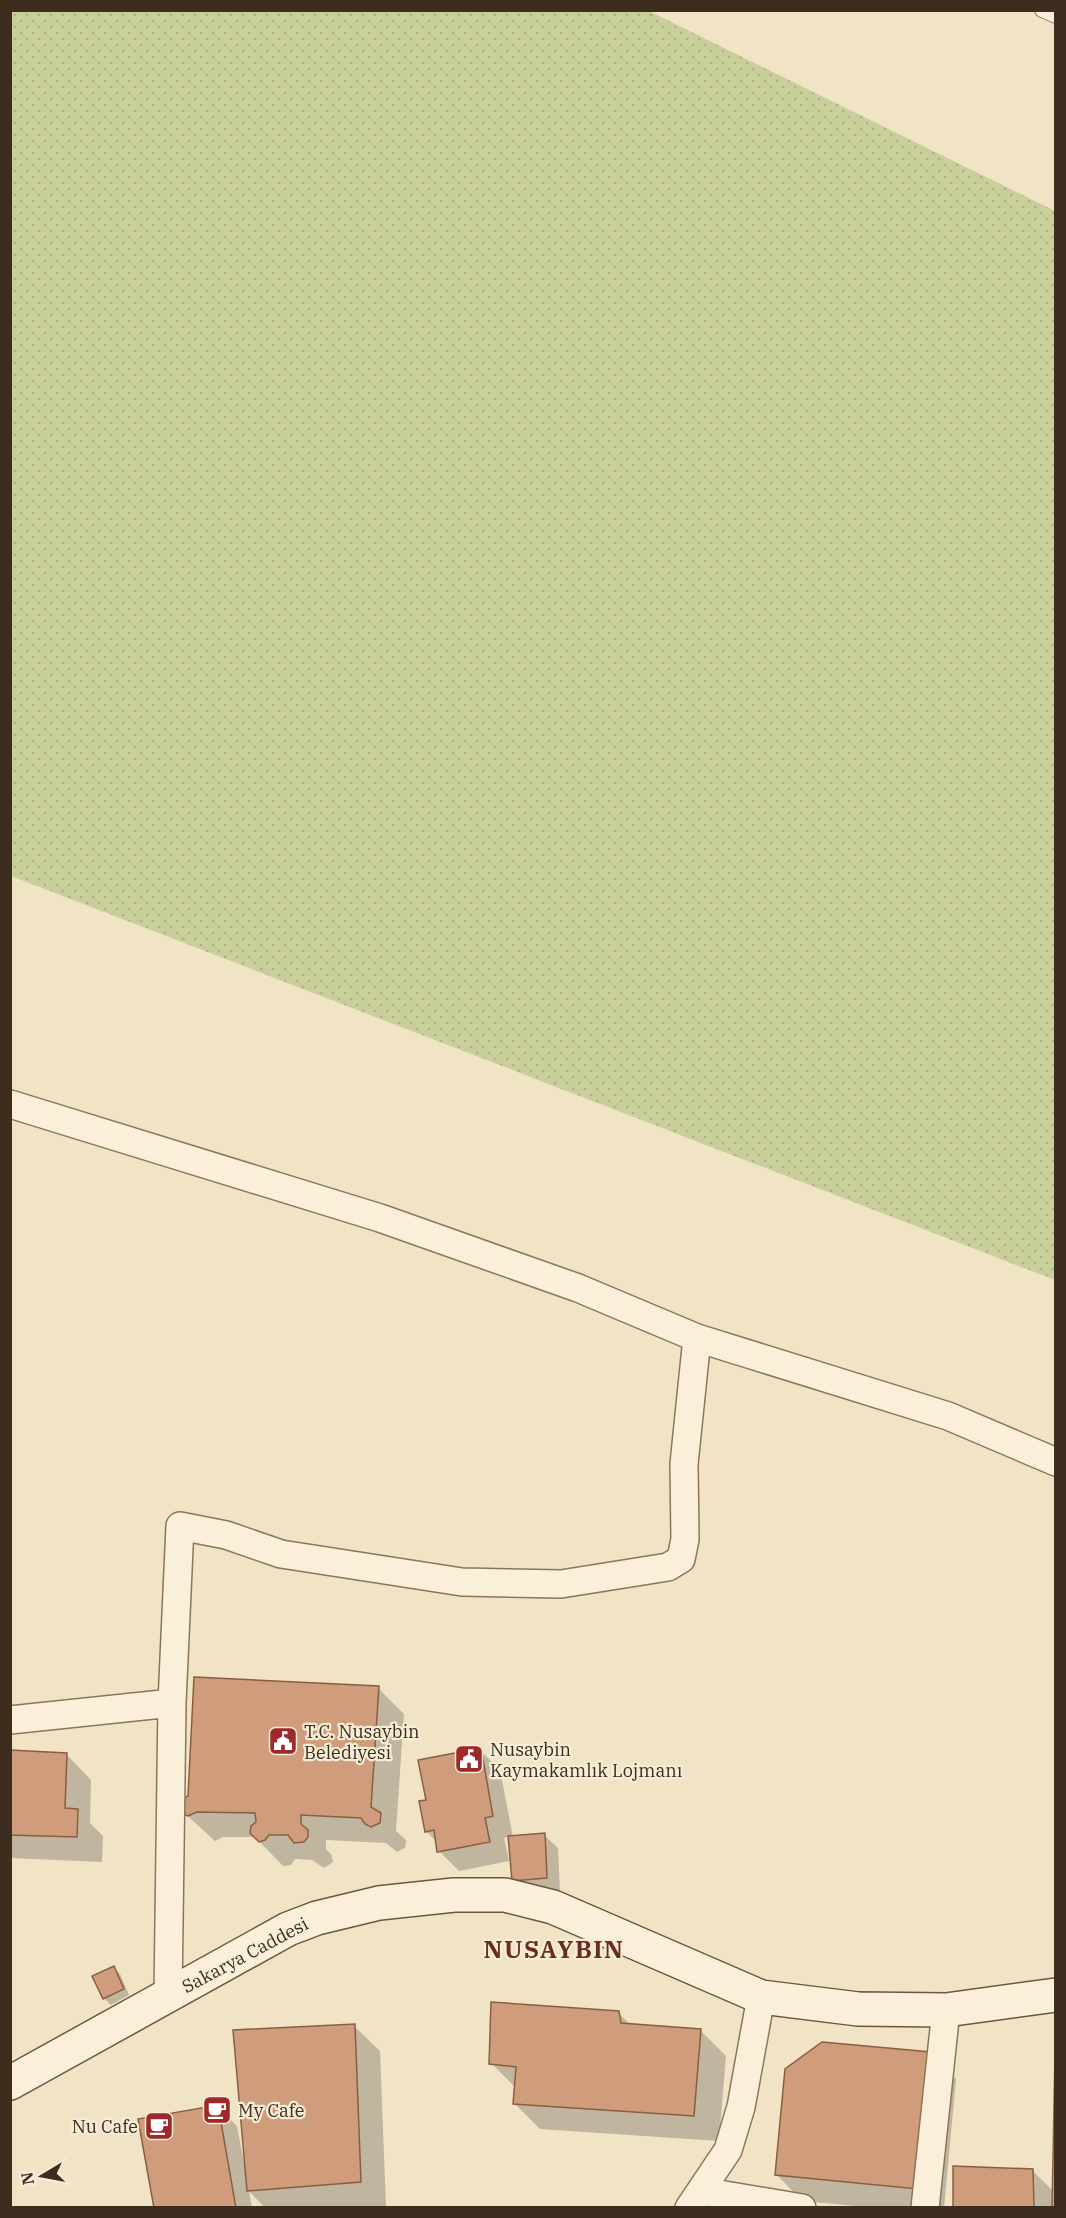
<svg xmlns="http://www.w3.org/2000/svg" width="1066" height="2218" viewBox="0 0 1066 2218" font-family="'IBM Plex Serif',serif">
<defs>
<pattern id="grass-dots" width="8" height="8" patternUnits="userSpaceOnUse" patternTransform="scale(1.5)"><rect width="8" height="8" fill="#c9cf99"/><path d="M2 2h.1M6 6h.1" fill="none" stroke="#aeb283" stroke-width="1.8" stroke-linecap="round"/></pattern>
</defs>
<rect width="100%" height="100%" fill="#f0e3c6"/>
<path fill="url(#grass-dots)" d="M10,11H649L1055,211V1280L11,876Z"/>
<path fill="#0003" d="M378,1688L404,1714L396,1831L406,1840L405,1848L397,1852L386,1843L326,1840V1849L331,1854L333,1862L324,1868L312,1860L295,1859L291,1865L283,1866L255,1837H223L215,1841L181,1810Z
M480,1750L500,1770L513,1837L544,1835L558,1848L560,1891L527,1894L513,1880L510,1836L504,1838L509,1861L459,1871L439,1851L437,1842L426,1831L428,1801Z
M10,1752L66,1754L91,1780L90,1823L103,1836L102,1862L10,1858Z
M114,1968L120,1974L129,1995L111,2005L104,1998Z
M618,2013L631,2025L701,2031L726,2056L719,2141L540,2129L515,2104L516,2088L491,2063Z
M354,2026L380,2051L386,2207L265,2208L249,2191L252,2208H156L217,2106L237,2126L244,2163L246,2162Z
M930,2053L956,2079L944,2208H877L802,2201L777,2175Z
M1056,2101V2208H955L1032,2170L1054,2192Z"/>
<path fill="#cf9d7b" stroke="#8c5d40" stroke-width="1.5" d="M194,1677L379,1686L371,1807L381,1813L380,1823L371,1827L365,1824L361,1818L301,1815V1824L308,1830V1837L304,1842L294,1843L288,1835H269L265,1840L259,1842L250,1833L251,1826L256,1822L255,1813L197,1812L188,1816L182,1814V1799L188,1796Z
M481,1748L493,1816L485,1818L490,1842L437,1852L434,1830L425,1832L419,1801L426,1800L418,1760Z
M10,1750L67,1753L65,1808L78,1809L77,1837L10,1835Z
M545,1833L547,1878L512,1881L508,1836Z
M114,1966L124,1989L103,1999L92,1976Z
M491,2002L619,2011L621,2023L701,2029L694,2116L513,2104L516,2067L489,2064Z
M355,2024L361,2182L247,2191L233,2030Z
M822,2042L931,2052L918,2189L775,2175L785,2069Z
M1055,2053L1056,2208H1052Z
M218,2105L236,2208H154L138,2119Z
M953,2166L1033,2169L1034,2208H953Z"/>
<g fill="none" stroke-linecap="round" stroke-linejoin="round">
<g stroke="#8c755b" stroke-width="16">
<path id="lane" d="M1042,10L1056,16"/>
</g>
<g stroke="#8c755b" stroke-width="30">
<path id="street" d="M10,1104L380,1218L578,1288L697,1338L948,1416L1056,1462
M10,1720L172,1703
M168,1995L172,1703L180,1526L226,1535L281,1554L462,1582L561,1584L668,1567L681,1559L685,1539L684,1464L697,1338
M701,2191L802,2208
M689,2208L728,2150L741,2107L761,1997
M925,2208L946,2010"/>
</g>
<g stroke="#6e563e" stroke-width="36">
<path id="secondary" d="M10,2083L288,1929L317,1918L379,1903L454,1895H505L553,1907L761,1997L858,2009L946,2010L1056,1995"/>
</g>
<use href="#lane" stroke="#faf0da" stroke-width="14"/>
<use href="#street" stroke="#faf0da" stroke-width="27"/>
<use href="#secondary" stroke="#faf0da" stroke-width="33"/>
</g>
<defs>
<g id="civic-square" transform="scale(1.5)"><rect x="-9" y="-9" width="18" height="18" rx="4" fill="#9d292b" stroke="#f7edd6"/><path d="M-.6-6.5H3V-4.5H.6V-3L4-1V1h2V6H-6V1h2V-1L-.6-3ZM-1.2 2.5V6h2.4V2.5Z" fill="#fff"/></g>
<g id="cafe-square" transform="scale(1.5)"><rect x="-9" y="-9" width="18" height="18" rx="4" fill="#9d292b" stroke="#f7edd6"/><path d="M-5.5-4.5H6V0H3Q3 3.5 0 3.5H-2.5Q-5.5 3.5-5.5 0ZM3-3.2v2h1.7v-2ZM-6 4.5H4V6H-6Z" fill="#fff"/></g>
</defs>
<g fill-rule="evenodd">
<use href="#civic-square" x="283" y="1741"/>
<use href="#civic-square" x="469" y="1759"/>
<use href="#cafe-square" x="217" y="2110"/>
<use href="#cafe-square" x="159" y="2126"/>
</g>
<g text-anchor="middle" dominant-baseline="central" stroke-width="4.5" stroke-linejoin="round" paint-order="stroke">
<g font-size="18" fill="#3c2d1f" stroke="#f7edd6" text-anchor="start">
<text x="304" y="1731">T.C. Nusaybin<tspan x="304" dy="21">Belediyesi</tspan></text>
<text x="490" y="1749">Nusaybin<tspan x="490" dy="21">Kaymakamlık Lojmanı</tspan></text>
<text x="238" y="2110">My Cafe</text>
<text x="138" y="2126" text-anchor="end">Nu Cafe</text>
</g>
<g font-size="18" fill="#3c2d1f" stroke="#f7edd6">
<text transform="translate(245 1955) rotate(-28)">Sakarya Caddesi</text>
</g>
<g font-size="24" font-weight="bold" letter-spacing="1.5" fill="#6a2c1d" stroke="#f7edd6">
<text x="554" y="1949">NUSAYBIN</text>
</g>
</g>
<rect width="1066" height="2218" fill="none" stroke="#3c2d1f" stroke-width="24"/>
<g transform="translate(42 2176) rotate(260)" stroke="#f7edd6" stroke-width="4.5" paint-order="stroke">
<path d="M0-4.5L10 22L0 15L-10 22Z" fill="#3c2d1f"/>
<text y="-9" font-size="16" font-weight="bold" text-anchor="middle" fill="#3c2d1f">N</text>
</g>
</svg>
